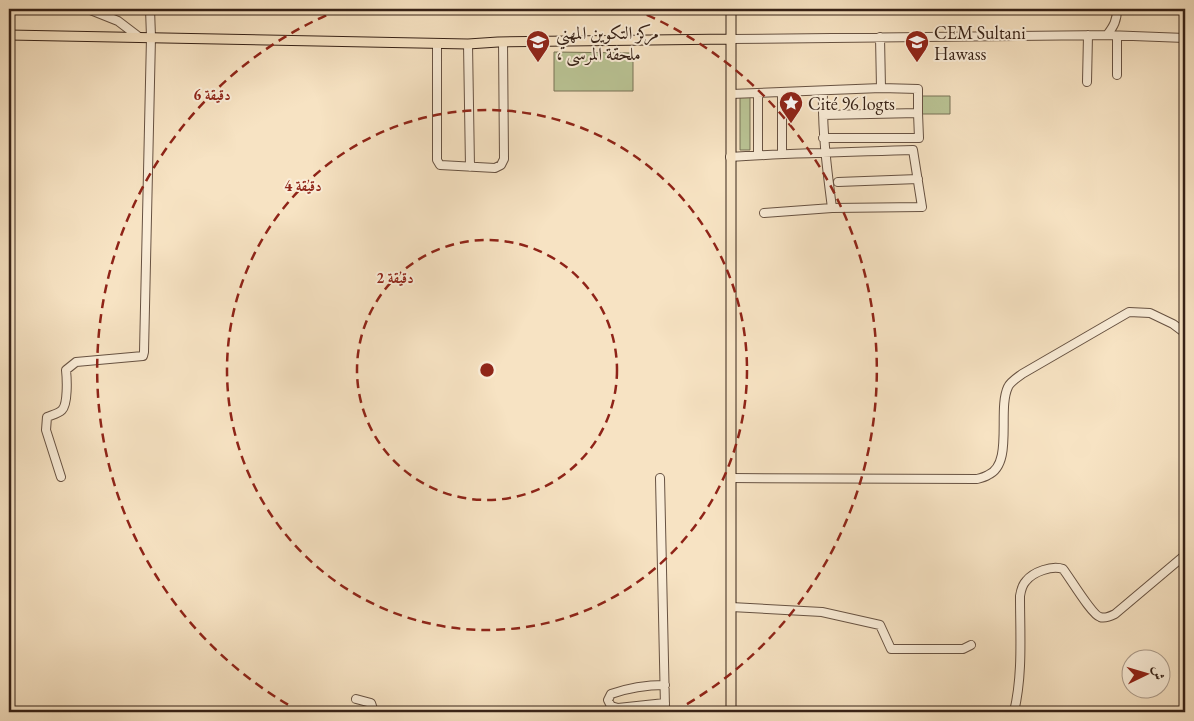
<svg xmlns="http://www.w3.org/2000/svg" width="1194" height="721" viewBox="0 0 1194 721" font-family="'EB Garamond',Amiri,serif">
<rect width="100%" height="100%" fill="#f7e3c3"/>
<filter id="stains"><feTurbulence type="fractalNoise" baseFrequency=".004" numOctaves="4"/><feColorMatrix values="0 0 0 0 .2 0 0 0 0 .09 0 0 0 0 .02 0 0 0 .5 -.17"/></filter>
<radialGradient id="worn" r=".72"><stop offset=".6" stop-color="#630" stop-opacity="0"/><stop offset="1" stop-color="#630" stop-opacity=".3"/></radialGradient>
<path fill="#bac495" stroke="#787356" d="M554,52L633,53V91H554Z
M922,96H950V114H922Z
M740,97H750V150H740Z"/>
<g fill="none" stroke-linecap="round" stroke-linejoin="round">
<g stroke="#675242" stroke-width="10">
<path id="minor" d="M88,9L118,21L139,37
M1107,35L1185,38
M1117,36V75
M731,39L1107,35C1114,26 1117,20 1117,9
M437,43V160L440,165L495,168L501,165L504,159L503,42
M468,44L470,167
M1087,82L1088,35
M881,88L918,89V113
M731,94L881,88L880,37
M823,115L918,113L919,138H823
M782,154V92
M758,155V93
M730,157C791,153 852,152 913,150L922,207L832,208C827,169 822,131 823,91
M838,182L918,179
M764,213L832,208
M61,477L46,430L47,417C51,415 58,414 62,410C68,404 67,379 66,370L76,362L143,356L144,352L151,37L150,9
M660,478L665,707L667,712
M731,478L977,479C981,478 985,477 988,475C1014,464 997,410 1008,387C1010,382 1018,377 1022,374L1129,312L1150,313L1173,324L1185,333
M731,607L822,612L880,625L891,649H963L971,645
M665,685C647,685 628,688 611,694L608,700L611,706L618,708L665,703
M356,699L371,703L374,712
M1014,712C1023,674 1020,635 1020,596C1021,590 1022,585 1026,581C1033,572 1052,565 1063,569C1070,578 1092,615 1100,617C1105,619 1111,616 1115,614L1185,555"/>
</g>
<g stroke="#372217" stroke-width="11">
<path id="major" d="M731,9V712
M9,35L468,44L498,42L731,39"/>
</g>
<use href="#minor" stroke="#faedd8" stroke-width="8"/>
<use href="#major" stroke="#f7e3c3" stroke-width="9"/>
</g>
<g fill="none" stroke="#8f2418" stroke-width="2.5" stroke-dasharray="9 6">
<circle cx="487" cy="370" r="130"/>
<circle cx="487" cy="370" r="260"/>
<path d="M301 712A389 389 0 0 1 341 9M633 9A389 389 0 0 1 673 712"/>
</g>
<defs>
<g id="university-pin" transform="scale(1.25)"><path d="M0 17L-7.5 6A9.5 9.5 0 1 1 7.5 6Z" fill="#8f2418" stroke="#faedd8"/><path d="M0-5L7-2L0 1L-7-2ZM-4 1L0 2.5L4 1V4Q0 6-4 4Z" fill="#fff"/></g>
<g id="school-pin" transform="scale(1.25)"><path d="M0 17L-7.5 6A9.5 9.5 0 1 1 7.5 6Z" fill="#8f2418" stroke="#faedd8"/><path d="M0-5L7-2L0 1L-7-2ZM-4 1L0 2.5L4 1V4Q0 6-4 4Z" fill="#fff"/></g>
<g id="sight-pin" transform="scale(1.25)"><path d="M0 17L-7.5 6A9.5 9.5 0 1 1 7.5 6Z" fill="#8f2418" stroke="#faedd8"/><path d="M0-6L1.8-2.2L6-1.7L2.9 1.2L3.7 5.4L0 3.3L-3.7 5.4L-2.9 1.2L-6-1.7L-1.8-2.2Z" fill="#fff"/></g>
</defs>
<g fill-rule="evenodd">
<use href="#university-pin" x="538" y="42"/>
<use href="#school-pin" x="917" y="42"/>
<use href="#sight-pin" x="791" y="103"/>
</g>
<g text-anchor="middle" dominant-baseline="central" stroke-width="4" stroke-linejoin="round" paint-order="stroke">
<g font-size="18" fill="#372217" stroke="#faedd8" text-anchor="start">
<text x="556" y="32">مركز التكوين المهني<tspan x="556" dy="21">، ملحقة المرسى</tspan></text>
<text x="934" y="32">CEM Sultani<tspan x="934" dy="21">Hawass</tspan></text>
<text x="808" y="103">Cité 96 logts</text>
</g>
</g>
<circle cx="487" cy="370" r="8" fill="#8f2418" stroke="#faedd8" stroke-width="2.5"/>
<g font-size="15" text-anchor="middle" font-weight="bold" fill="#8f2418" stroke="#faedd8" stroke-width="4" stroke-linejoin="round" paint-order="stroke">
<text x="212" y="100">6 دقيقة</text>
<text x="303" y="191">4 دقيقة</text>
<text x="395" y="283">2 دقيقة</text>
</g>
<rect width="1194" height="721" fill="none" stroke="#f7e3c3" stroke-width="30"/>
<rect x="10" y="10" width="1174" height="701" fill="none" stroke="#372217" stroke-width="2.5"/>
<rect x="15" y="15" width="1164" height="691" fill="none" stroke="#372217"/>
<g transform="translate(1146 674) rotate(85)"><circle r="24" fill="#faedd8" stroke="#ac9c8b"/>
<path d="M0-4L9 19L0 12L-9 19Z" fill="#8f2418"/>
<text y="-8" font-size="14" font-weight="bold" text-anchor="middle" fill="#372217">ش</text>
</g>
<rect width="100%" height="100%" filter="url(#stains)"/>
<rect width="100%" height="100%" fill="url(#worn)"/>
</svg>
